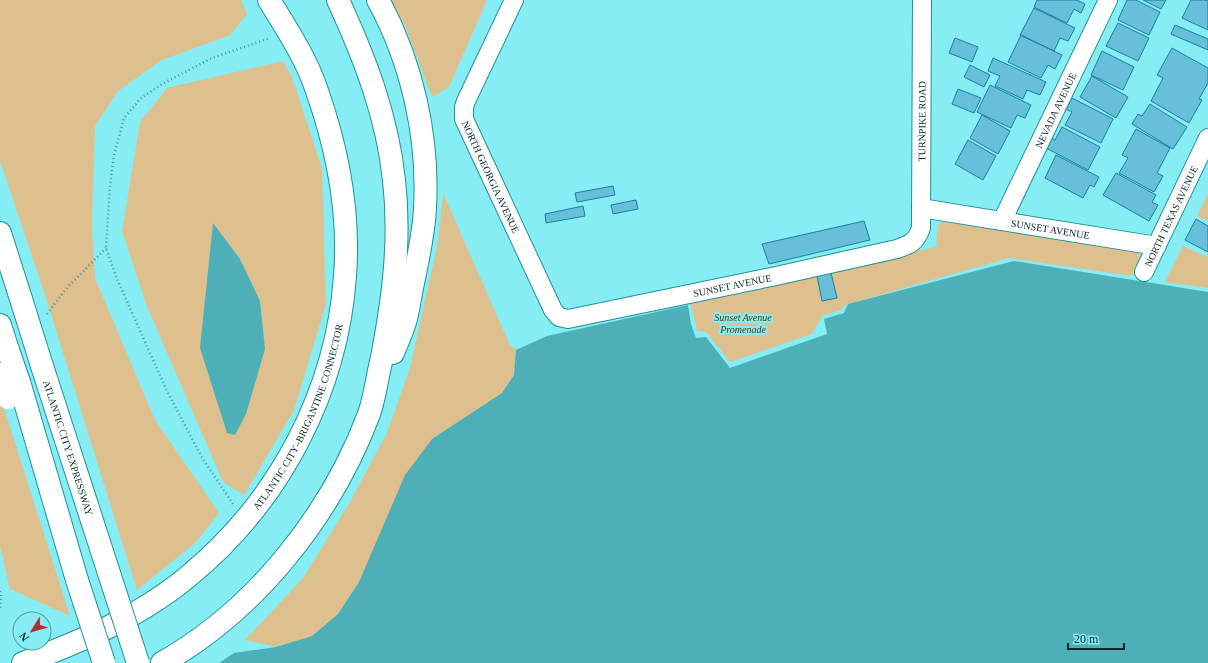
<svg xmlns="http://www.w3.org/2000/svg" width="1208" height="663" viewBox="0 0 1208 663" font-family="'Times New Roman',serif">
<rect width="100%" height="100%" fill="#86edf4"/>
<path fill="#ddc08d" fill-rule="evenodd" d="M0,0H241L247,14L230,35L162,60L118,91L95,126L92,226L95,278L155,420L219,513L195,543L137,590L45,295L0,161Z
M390,0H487L449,87L432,97L404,23Z
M283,61L292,77L322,169L326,304L294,410L244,495L223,482L146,304L122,231L140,122L167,88ZM213,224L240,259L260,301L265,349Z
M443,193L510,345L516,350L514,375L502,393L432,439L359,582L338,614L312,636L276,647L245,640L303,578L350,502L387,433L410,368L438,242Z
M1208,193V221L1197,216Z
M945,219L1130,248L1141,254L1132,276L1009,258L845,305L841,310L822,316L812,334L730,362L706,332L697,331L690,300L817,272L936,247L938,225Z
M1183,246L1208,257V288L1165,282Z
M0,396L3,405L70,616L10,589L0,546Z"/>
<path fill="#4cb0b6" d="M213,223L240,259L260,301L265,349L246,414L235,435L227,433L200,348Z
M1014,261L1208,292V663H219L234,653L276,647L312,636L338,614L359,582L405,475L432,439L502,393L514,375L516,350L547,336L688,305L691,324L696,338L706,337L730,368L827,334L824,319L844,313L848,304Z"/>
<path fill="#68bfda" stroke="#19819d" d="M1037,0H1077L1085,4L1081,13L1074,9L1067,23L1034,7Z
M1127,0H1136L1160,12L1149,35L1118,20Z
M1143,0H1166L1161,9Z
M1191,0H1205L1208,1V30L1182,18Z
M1034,8L1075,28L1068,41L1060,38L1054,51L1020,35Z
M1118,23L1149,38L1138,61L1106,46Z
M1175,25L1208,39V50L1171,34Z
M1021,35L1062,55L1055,69L1048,65L1041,78L1008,62Z
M955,38L978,47L972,62L949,53Z
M1172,48L1208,68V83L1199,99L1202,100L1189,123L1151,101L1163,78L1157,75Z
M1102,51L1134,67L1123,90L1091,75Z
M993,58L1046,82L1040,95L1027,90L1023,99L995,86L1000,76L988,71Z
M970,65L990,75L984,87L964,77Z
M1092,76L1128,97L1116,118L1080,97Z
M990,85L1031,105L1025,118L1017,115L1011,128L977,112Z
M958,89L981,98L974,113L952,104Z
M1072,98L1113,119L1101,143L1065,125L1072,112L1066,109Z
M1150,104L1187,127L1173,149L1132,124L1138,114L1142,116Z
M982,115L1010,131L998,154L970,138Z
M1062,127L1100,147L1088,170L1046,148L1051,137L1055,140Z
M1136,129L1170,148L1157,173L1163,176L1154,192L1119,173L1128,158L1122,155Z
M968,140L996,156L983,180L955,164Z
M1056,155L1099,177L1094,187L1090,185L1083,198L1045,178Z
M1116,173L1156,195L1152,202L1158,205L1149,221L1103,195Z
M613,186L615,195L577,202L575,193Z
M636,200L638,209L613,214L611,205Z
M583,206L585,216L546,223L545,214Z
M1196,219L1208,226V252L1185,240Z
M864,221L870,240L769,264L762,244Z
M831,273L837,298L822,301L817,276Z"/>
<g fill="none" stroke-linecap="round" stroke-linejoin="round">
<g stroke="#1c9299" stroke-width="20">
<g id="minor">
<path id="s1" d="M514,0L466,101L464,107V119L553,310L559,317L568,319L776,276L897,249C911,244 916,242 921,228L922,0"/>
<path id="s2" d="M921,208L1157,246"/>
<path id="s3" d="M1002,221L1108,0"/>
<path id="s4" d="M1144,272L1208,138"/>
</g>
</g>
<g stroke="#1c9299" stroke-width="24">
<g id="highway">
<path d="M378,0C412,62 429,137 425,208C424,233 418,258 413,283C410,296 409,309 405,322C402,332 397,343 393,353"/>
<path d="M0,233L21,299"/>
<path d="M0,325L6,344"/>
<path id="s5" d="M42,366L108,570"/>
<path d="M20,385L77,580"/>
<path id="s6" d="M23,663C82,641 142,616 191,574C280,500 337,391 345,276C350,212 337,147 316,88C305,56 286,28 269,0"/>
<path d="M162,663C256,610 331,515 369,414C375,397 377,378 381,362C393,301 401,242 394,180C387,115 365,59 338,0"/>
</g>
</g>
<path stroke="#4a9398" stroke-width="2.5" stroke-dasharray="1 3" stroke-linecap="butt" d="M47,314L66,289L106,248
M233,504L201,456L166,389L117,279L106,248L110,185L114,155L124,118L140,99L162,84L212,58L270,38
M0,591L1,597L0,609"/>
<use href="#minor" stroke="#fff" stroke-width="18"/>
<use href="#highway" stroke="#fff" stroke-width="22"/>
<g stroke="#1c9299" stroke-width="24" stroke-linecap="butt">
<path id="highway-bridge" d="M21,299L42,366
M6,344L20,385
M0,374L8,398
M108,570L138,663
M77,580L104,663"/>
</g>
<use href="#highway-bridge" stroke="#fff" stroke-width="22"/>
</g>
<g text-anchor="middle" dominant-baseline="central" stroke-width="4" stroke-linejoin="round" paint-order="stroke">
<g font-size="10" fill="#012426" stroke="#86edf4">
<text stroke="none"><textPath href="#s3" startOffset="123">NEVADA AVENUE</textPath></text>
<text stroke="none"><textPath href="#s1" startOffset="836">TURNPIKE ROAD</textPath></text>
<text stroke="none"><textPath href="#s1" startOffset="194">NORTH GEORGIA AVENUE</textPath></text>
<text stroke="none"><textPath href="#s4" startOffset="62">NORTH TEXAS AVENUE</textPath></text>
<text stroke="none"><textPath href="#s2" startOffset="131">SUNSET AVENUE</textPath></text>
<text stroke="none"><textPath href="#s1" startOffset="527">SUNSET AVENUE</textPath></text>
<text stroke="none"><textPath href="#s6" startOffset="385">ATLANTIC CITY–BRIGANTINE CONNECTOR</textPath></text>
<text stroke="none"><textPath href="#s5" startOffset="86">ATLANTIC CITY EXPRESSWAY</textPath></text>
</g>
<g font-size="10" font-style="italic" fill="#503801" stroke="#86edf4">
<text x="743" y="317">Sunset Avenue<tspan x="743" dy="12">Promenade</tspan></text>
</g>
</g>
<g transform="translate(32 631) rotate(233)"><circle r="19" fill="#86edf4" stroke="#519da2"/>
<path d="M0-3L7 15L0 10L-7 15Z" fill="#b92838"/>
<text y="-6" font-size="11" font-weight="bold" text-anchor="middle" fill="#012426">N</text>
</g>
<path d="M1068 643v6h56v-6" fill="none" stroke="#012426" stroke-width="2"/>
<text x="1074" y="643" font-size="12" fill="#012426" stroke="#86edf4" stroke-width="3" paint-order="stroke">20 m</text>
</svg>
